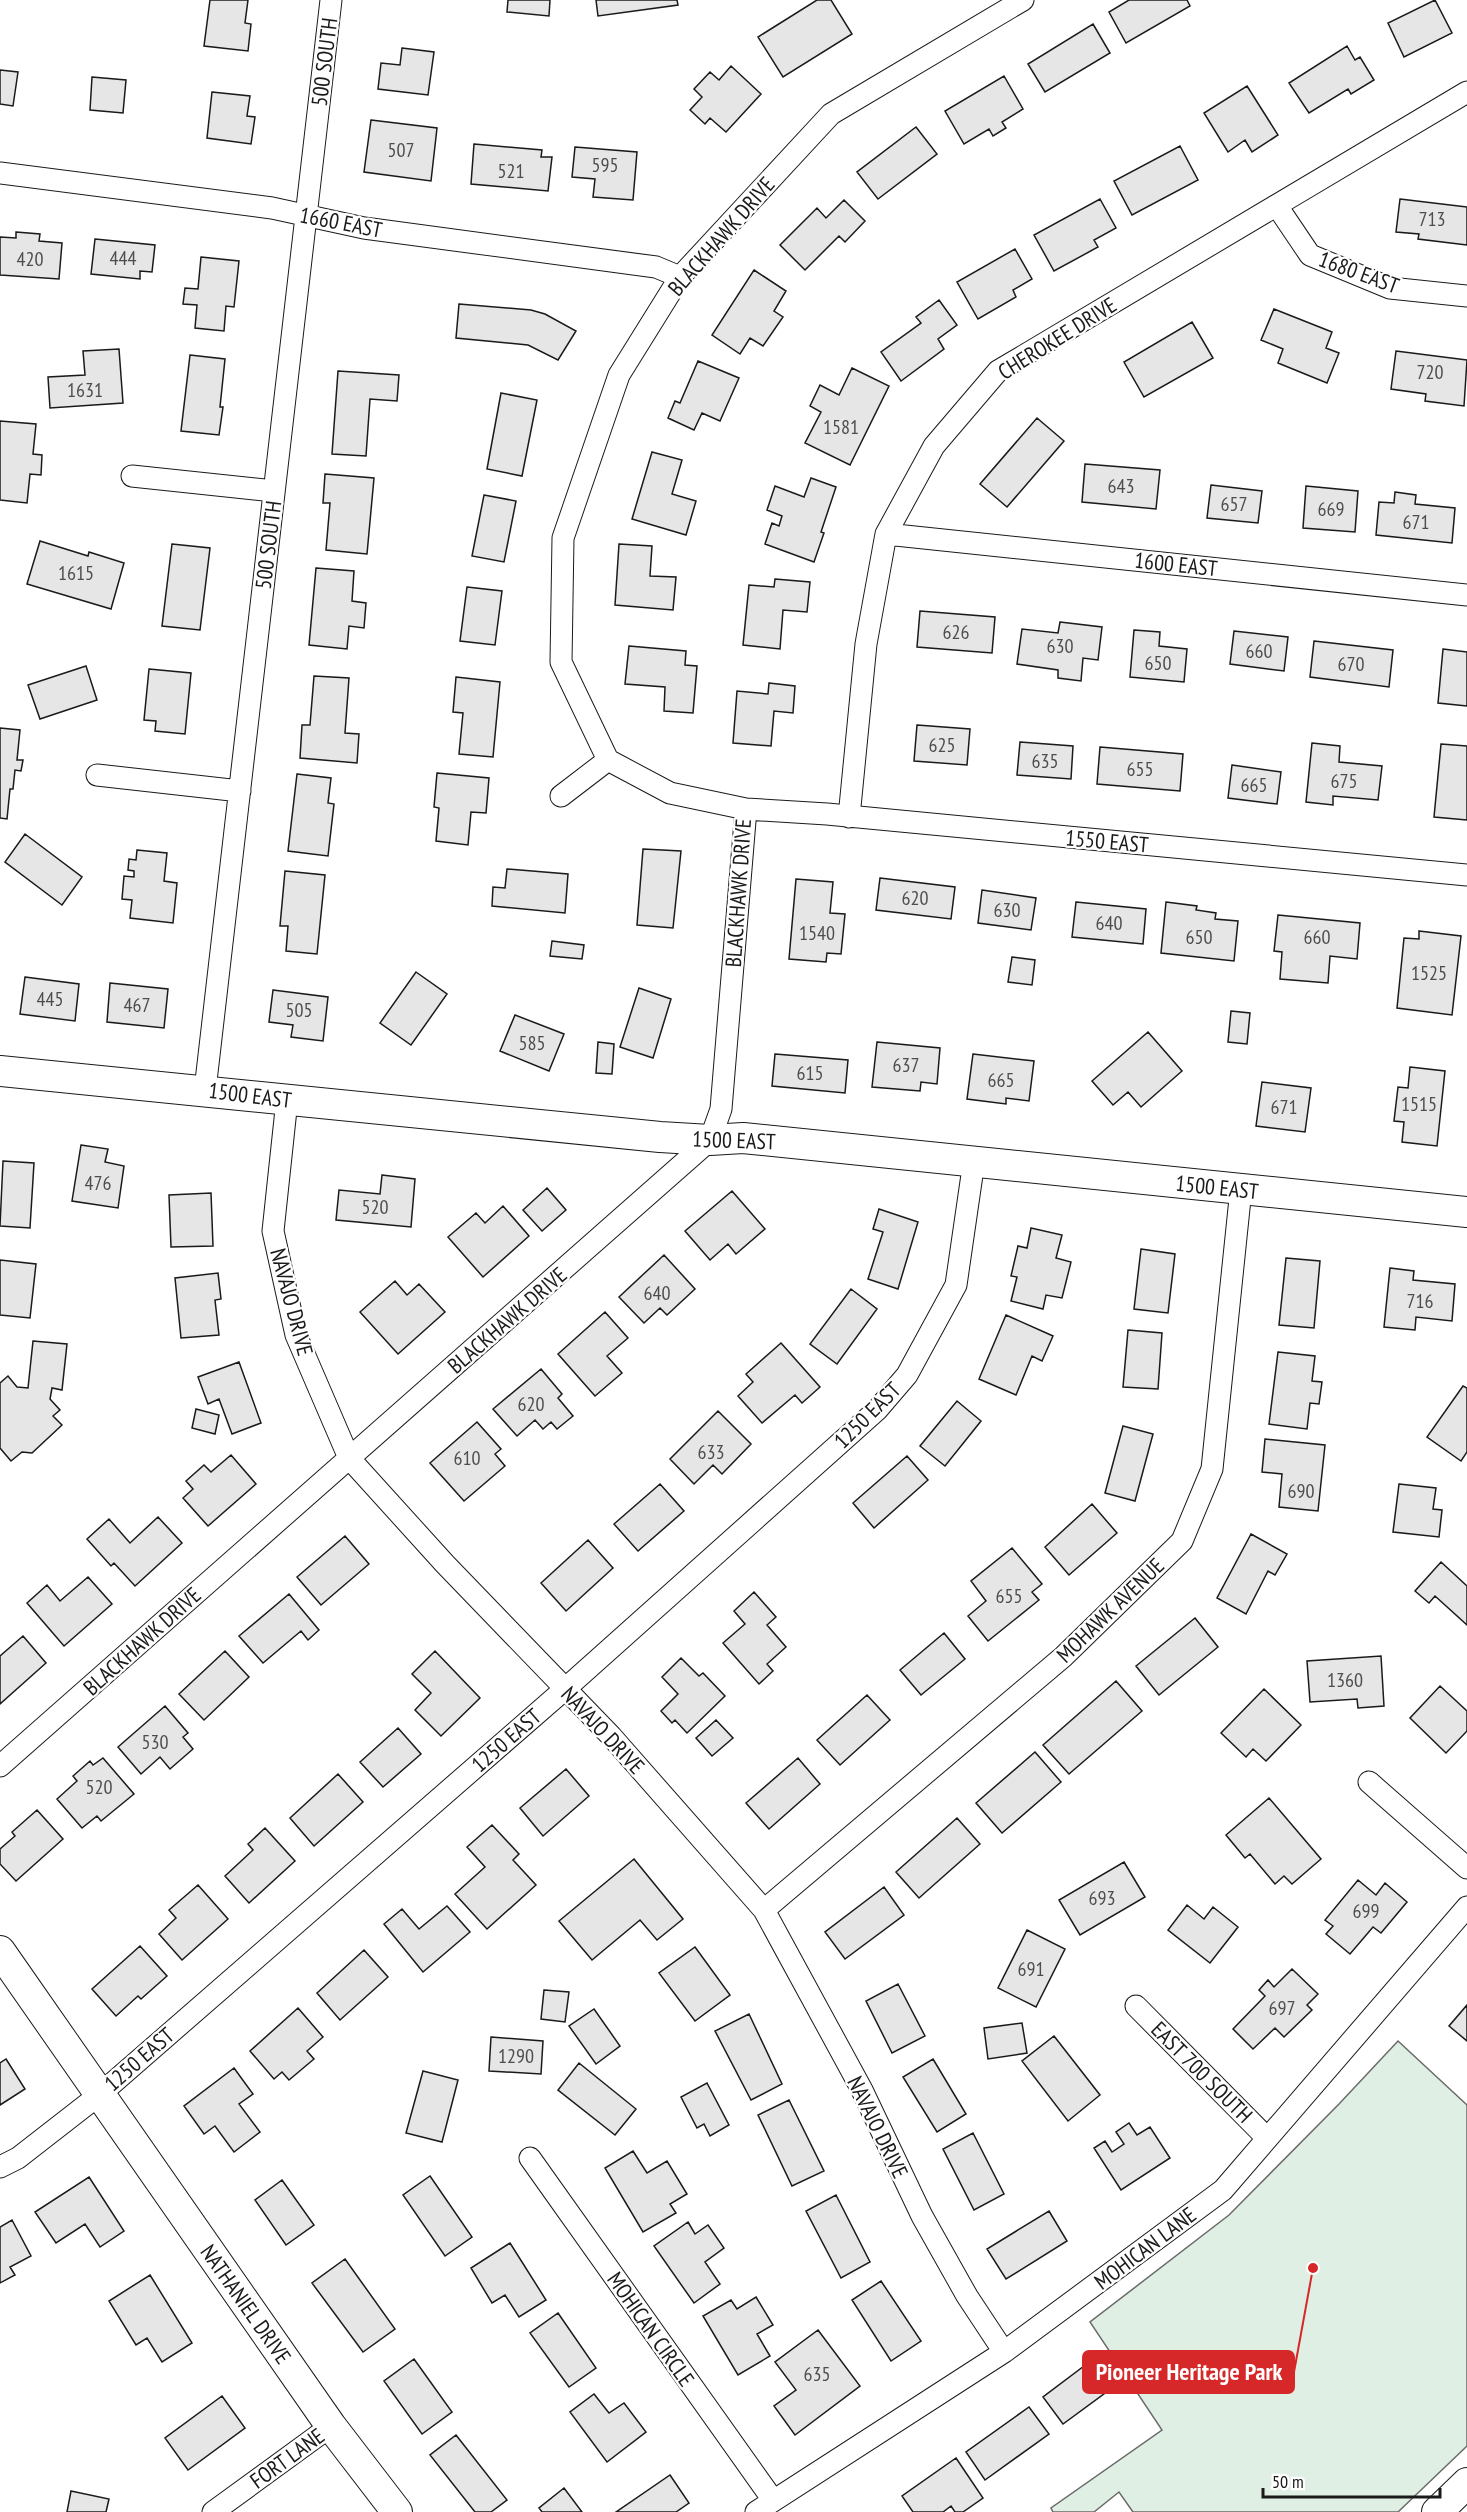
<svg xmlns="http://www.w3.org/2000/svg" width="1467" height="2512" viewBox="0 0 1467 2512" font-family="'PT Sans Narrow',sans-serif">
<rect width="100%" height="100%" fill="#fff"/>
<path fill="#e0efe3" stroke="#6a6a6a" stroke-width="1.5" d="M1398,2041L1467,2105V2446L1398,2512H1133L1119,2492L1094,2512H1053L1051,2508L1162,2430L1090,2322L1229,2215L1339,2104Z"/>
<path fill="#e6e6e6" stroke="#1a1a1a" stroke-width="1.5" d="M210,0H248L245,23L251,24L248,51L204,46Z
M508,0H550L549,16L507,12Z
M596,0H677L678,5L598,16Z
M817,0H831L852,34L783,77L758,37Z
M1129,0H1187L1190,6L1126,43L1109,12Z
M1435,0L1452,33L1404,57L1388,23Z
M1093,24L1110,53L1045,92L1028,64Z
M1347,46L1355,60L1360,57L1374,80L1351,94L1348,89L1309,113L1289,83Z
M402,48L434,52L428,95L378,89L381,63L400,65Z
M731,66L761,94L726,132L710,118L705,124L690,110L702,97L694,89L710,72L719,80Z
M0,70L18,72L13,106L0,104Z
M1004,76L1023,109L1002,122L1006,128L993,136L989,129L964,144L945,111Z
M92,77L126,80L123,113L90,110Z
M1247,86L1278,135L1252,152L1245,140L1228,152L1204,113Z
M212,92L250,96L247,116L255,117L251,144L207,138Z
M371,120L437,128L431,181L364,172Z
M916,127L937,154L878,199L857,172Z
M474,144L542,150L541,157H552L548,191L471,184Z
M1180,146L1198,180L1132,215L1114,181Z
M575,147L637,152L633,200L593,197L595,179L572,177Z
M1100,199L1116,228L1094,240L1098,247L1054,271L1034,235Z
M1400,199L1467,207V245L1418,239L1419,234L1396,232Z
M844,200L865,221L845,242L839,236L805,270L780,245L817,208L826,218Z
M16,232L40,234L39,241L62,243L59,279L0,275V237L16,238Z
M95,239L155,245L152,272L140,271V279L91,274Z
M1015,249L1032,279L1013,290L1016,297L978,319L957,282Z
M201,257L239,261L234,307L226,306L224,331L195,328L197,305L183,304L185,288L198,289Z
M754,270L786,291L774,311L783,317L763,346L750,338L740,354L712,335Z
M939,300L957,325L938,339L944,349L901,381L881,352L921,323L916,317Z
M459,304L531,310L545,314L576,331L558,360L528,345L456,338Z
M1274,309L1332,332L1326,348L1339,353L1327,383L1278,363L1283,349L1261,340Z
M1192,322L1213,358L1144,397L1124,362Z
M119,349L123,403L50,408L48,377L85,375L83,351Z
M1396,351L1467,360L1464,406L1425,401L1426,394L1391,389Z
M190,355L225,359L220,407H223L219,435L181,431Z
M698,361L739,378L720,421L702,413L694,430L668,418L675,401L680,403Z
M852,368L889,386L850,465L805,443L821,412L810,406L820,385L839,395Z
M338,371L399,375L397,401L370,399L366,456L332,454Z
M501,393L537,400L522,476L487,469Z
M1037,418L1064,441L1007,507L980,484Z
M0,421L36,424L33,454L42,455L41,475L30,474L27,503L0,500Z
M652,452L682,460L672,494L696,501L686,535L632,519Z
M1085,464L1160,470L1156,509L1082,502Z
M325,474L374,478L367,554L326,550L330,503H323Z
M811,478L836,487L821,532L824,533L814,562L765,544L772,523L779,526L782,516L767,510L775,486L804,497Z
M1211,485L1262,491L1258,523L1207,518Z
M1306,486L1358,491L1355,532L1303,528Z
M1395,492L1416,495L1415,504L1455,508L1452,543L1376,535L1379,502L1394,503Z
M484,495L516,501L504,562L472,556Z
M40,541L88,556L89,552L124,563L111,609L27,584Z
M172,544L210,548L200,630L162,626Z
M619,544L652,546L650,576L676,577L673,610L615,605Z
M316,568L354,571L352,601L366,603L364,628L349,626L347,649L309,645Z
M775,579L810,582L807,612L783,610L780,649L743,645L749,585L774,587Z
M467,587L502,591L495,645L460,641Z
M920,611L995,617L992,653L917,647Z
M1060,622L1102,627L1098,660L1083,658L1081,681L1058,678V670L1017,664L1022,629L1058,633Z
M1134,630L1160,632L1159,646L1187,649L1184,682L1130,677Z
M1234,631L1288,637L1284,671L1230,664Z
M1314,641L1393,650L1389,687L1310,677Z
M629,646L686,651L685,665L697,666L693,713L664,711L665,687L625,684Z
M1443,649L1467,652V706L1438,703Z
M86,666L97,700L40,719L28,685Z
M149,669L191,673L185,734L155,731L156,721L144,720Z
M314,676L349,678L345,733L359,734L357,763L300,758L302,725H310Z
M456,677L500,682L493,757L459,754L463,713L453,712Z
M769,683L795,686L793,713L774,711L771,746L733,743L737,691L768,694Z
M917,725L970,729L967,765L914,761Z
M0,728L20,730L17,760H23L21,771L15,770L13,789H10L7,819L0,818Z
M1020,742L1073,746L1071,779L1017,775Z
M1312,743L1340,746L1339,762L1382,766L1378,800L1333,796V805L1306,802Z
M1441,744L1467,746V820L1434,817Z
M1100,747L1183,754L1180,791L1097,784Z
M1232,765L1281,772L1277,804L1228,798Z
M437,773L489,778L486,813L471,812L468,845L436,841L439,808L434,807Z
M297,774L331,778L328,803L334,804L328,856L288,851Z
M25,834L82,877L62,905L5,862Z
M643,849L681,851L673,928L637,925Z
M137,850L167,853L164,881L177,883L173,923L130,918L132,900L122,899L124,876L134,877V871L128,870L129,859L136,860Z
M507,869L568,874L565,913L492,906L493,887L505,888Z
M285,871L325,875L317,954L286,951L288,926H280Z
M880,878L955,887L951,919L876,910Z
M796,879L833,882L830,913L845,914L841,954L827,953L826,962L789,959Z
M982,890L1036,898L1031,930L978,923Z
M1076,902L1146,909L1143,944L1072,937Z
M1166,902L1197,906L1196,910L1216,913L1215,919L1238,921L1234,961L1161,953Z
M1278,915L1360,923L1357,959L1330,956L1328,983L1280,979L1282,952L1274,951Z
M1419,931L1461,936L1452,1015L1397,1008L1404,938L1419,939Z
M552,941L584,945L582,959L550,956Z
M1012,957L1035,960L1032,985L1008,982Z
M416,972L447,994L411,1045L380,1023Z
M25,977L79,984L75,1021L20,1014Z
M110,983L168,989L164,1028L107,1022Z
M639,988L671,999L653,1058L620,1047Z
M273,990L328,997L323,1041L291,1037L293,1025L269,1022Z
M1231,1011L1250,1013L1247,1044L1228,1042Z
M515,1015L564,1034L549,1071L500,1051Z
M1148,1032L1182,1071L1141,1107L1128,1092L1113,1105L1092,1081Z
M598,1042L614,1044L612,1074L596,1073Z
M877,1042L940,1048L937,1084L921,1082L920,1091L872,1087Z
M775,1054L848,1060L845,1093L772,1086Z
M973,1054L1034,1061L1029,1101L1006,1098V1104L967,1099Z
M1410,1067L1445,1071L1437,1146L1402,1142L1404,1122L1394,1121L1398,1087L1408,1088Z
M1262,1082L1311,1088L1305,1132L1256,1126Z
M81,1145L108,1149L105,1162L124,1166L118,1208L72,1201Z
M3,1161L34,1163L30,1228L0,1226Z
M382,1175L415,1179L411,1227L336,1220L339,1190L380,1194Z
M547,1188L566,1210L542,1231L523,1210Z
M732,1191L765,1229L736,1254L728,1244L710,1260L685,1231Z
M211,1193L213,1246L171,1247L169,1195Z
M503,1206L529,1236L483,1277L448,1237L476,1213L485,1223Z
M879,1209L918,1222L898,1289L868,1279L883,1232L873,1229Z
M1031,1228L1062,1235L1056,1258L1071,1262L1062,1298L1046,1295L1043,1309L1011,1301L1017,1277L1011,1276L1018,1246L1027,1248Z
M1141,1249L1175,1254L1168,1313L1134,1309Z
M664,1255L695,1289L667,1315L660,1308L644,1323L619,1297Z
M1286,1258L1320,1261L1314,1328L1279,1325Z
M0,1260L36,1264L30,1318L0,1315Z
M1390,1268L1414,1271L1413,1280L1455,1284L1452,1321L1416,1317L1415,1330L1384,1327Z
M218,1273L221,1299L215,1300L219,1335L181,1338L175,1278Z
M395,1281L407,1295L419,1284L445,1312L398,1354L360,1312Z
M851,1289L877,1309L837,1364L810,1344Z
M605,1312L628,1338L607,1356L622,1373L595,1396L558,1354Z
M1006,1315L1053,1336L1042,1361L1032,1356L1016,1395L979,1379Z
M1128,1330L1162,1333L1158,1389L1123,1387Z
M33,1341L67,1344L62,1390L52,1388L50,1399L60,1410L53,1416L62,1425L32,1453L22,1452L11,1461L0,1448V1383L8,1376L17,1387L28,1388Z
M781,1343L820,1387L802,1403L795,1395L762,1423L738,1396L753,1382L746,1374Z
M1278,1352L1315,1356L1312,1381L1322,1382L1319,1404L1310,1403L1307,1429L1269,1424Z
M239,1362L261,1423L232,1434L219,1399L208,1404L198,1377Z
M541,1369L562,1394L558,1398L573,1416L557,1429L551,1422L543,1429L535,1420L517,1436L493,1409Z
M1463,1386L1467,1388V1452L1461,1461L1427,1437Z
M957,1401L981,1421L945,1466L920,1446Z
M196,1409L219,1415L215,1434L192,1428Z
M718,1411L751,1444L722,1474L713,1465L694,1484L670,1459Z
M477,1422L501,1449L495,1454L505,1466L464,1501L430,1463Z
M1123,1426L1153,1434L1135,1501L1105,1493Z
M1265,1439L1325,1445L1318,1511L1279,1507L1282,1474L1262,1472Z
M231,1455L256,1484L208,1526L183,1498L193,1489L186,1481L204,1465L211,1472Z
M907,1456L928,1480L874,1528L853,1503Z
M660,1484L684,1511L638,1551L614,1524Z
M1399,1484L1436,1488L1433,1509L1442,1510L1439,1537L1393,1532Z
M1092,1504L1117,1533L1069,1575L1045,1547Z
M158,1517L182,1543L135,1586L114,1563L111,1566L87,1539L109,1519L130,1543Z
M1251,1534L1287,1554L1275,1575L1268,1571L1246,1614L1217,1598Z
M345,1536L369,1564L321,1605L297,1577Z
M588,1540L613,1568L566,1611L541,1583Z
M1012,1548L1042,1584L1032,1592L1039,1600L988,1641L968,1616L986,1601L971,1581Z
M1441,1562L1467,1586V1625L1435,1596L1429,1603L1415,1591Z
M88,1577L112,1604L64,1646L27,1603L47,1585L60,1601Z
M754,1592L776,1617L767,1625L786,1647L767,1664L773,1671L759,1684L723,1643L745,1624L734,1611Z
M289,1594L319,1630L308,1640L301,1631L263,1663L239,1636Z
M1195,1618L1218,1647L1159,1695L1136,1666Z
M944,1633L965,1659L921,1695L900,1670Z
M23,1636L46,1663L0,1704V1656Z
M225,1651L249,1677L204,1720L179,1694Z
M435,1651L480,1698L441,1736L415,1710L431,1693L412,1674Z
M1381,1656L1384,1706L1358,1708L1357,1699L1310,1702L1307,1661Z
M681,1658L699,1676L703,1673L725,1696L687,1733L675,1720L672,1723L661,1711L678,1694L662,1677Z
M1116,1681L1142,1711L1069,1774L1043,1745Z
M1440,1686L1467,1711V1731L1446,1753L1410,1718Z
M1264,1689L1301,1725L1266,1761L1253,1749L1246,1757L1221,1733Z
M867,1695L890,1720L840,1765L817,1740Z
M165,1706L188,1733L183,1737L193,1749L170,1769L160,1757L141,1774L118,1747Z
M716,1720L733,1738L712,1756L696,1738Z
M398,1728L421,1754L383,1787L360,1762Z
M1035,1752L1061,1782L1002,1833L976,1803Z
M103,1758L134,1794L101,1821L97,1816L82,1828L57,1799L77,1781L73,1776L90,1761L93,1765Z
M798,1758L820,1784L769,1829L746,1803Z
M566,1769L589,1796L543,1836L520,1808Z
M338,1774L363,1802L314,1846L290,1818Z
M1269,1798L1321,1859L1292,1884L1284,1876L1275,1884L1250,1854L1245,1858L1226,1835Z
M37,1810L63,1839L16,1881L0,1864V1849L15,1836L12,1832Z
M957,1818L980,1844L919,1898L896,1872Z
M492,1825L519,1854L513,1860L536,1885L487,1929L455,1894L485,1867L467,1847Z
M265,1828L295,1861L249,1903L225,1876L253,1850L248,1844Z
M634,1859L683,1919L657,1940L640,1920L592,1960L559,1921Z
M1124,1862L1145,1897L1080,1935L1059,1900Z
M1358,1880L1376,1895L1385,1883L1407,1902L1381,1933L1373,1927L1350,1954L1326,1934L1333,1926L1325,1920Z
M198,1885L228,1919L182,1960L159,1934L176,1918L169,1910Z
M884,1887L904,1915L845,1959L825,1932Z
M1187,1905L1204,1919L1213,1907L1238,1927L1210,1963L1168,1930Z
M447,1906L470,1932L423,1972L384,1924L402,1909L419,1929Z
M1027,1930L1065,1949L1036,2007L998,1988Z
M140,1946L167,1976L141,1999L138,1996L116,2016L92,1989Z
M695,1947L730,1995L695,2021L659,1973Z
M364,1950L388,1977L340,2020L317,1993Z
M1292,1969L1318,1994L1307,2005L1312,2010L1284,2037L1275,2028L1253,2049L1233,2029L1265,1996L1259,1990L1268,1980L1274,1987Z
M898,1984L925,2036L892,2053L866,2001Z
M544,1990L569,1992L565,2022L541,2019Z
M1467,2005V2041L1449,2026Z
M298,2008L323,2037L307,2051L314,2059L289,2080L282,2072L274,2079L250,2051Z
M594,2009L620,2046L596,2064L569,2026Z
M749,2014L782,2084L751,2100L715,2031Z
M1022,2023L1027,2053L988,2059L984,2028Z
M1054,2036L1100,2095L1068,2121L1022,2061Z
M491,2037L543,2041L541,2074L489,2071Z
M6,2059L25,2089L0,2105V2063Z
M933,2059L966,2114L937,2132L903,2077Z
M579,2063L636,2109L615,2135L558,2090Z
M234,2068L253,2094L239,2104L260,2132L234,2152L215,2126L204,2134L184,2106Z
M423,2071L458,2080L442,2142L406,2133Z
M707,2083L729,2125L710,2136L704,2124L697,2128L681,2097Z
M789,2100L824,2171L792,2186L758,2115Z
M1129,2123L1137,2135L1150,2127L1170,2158L1121,2190L1094,2148L1105,2141L1112,2152L1124,2144L1116,2132Z
M973,2133L1004,2194L974,2210L943,2149Z
M633,2151L647,2173L667,2161L687,2194L670,2204L676,2213L643,2232L605,2168Z
M430,2176L472,2237L445,2256L403,2195Z
M89,2177L124,2231L100,2247L85,2224L56,2243L35,2212Z
M282,2180L314,2225L286,2245L255,2200Z
M836,2195L870,2262L841,2278L806,2211Z
M1049,2211L1067,2241L1006,2279L987,2249Z
M12,2220L31,2256L10,2267L15,2275L0,2283V2227Z
M688,2222L695,2234L708,2225L724,2248L705,2262L720,2284L694,2303L654,2246Z
M510,2243L546,2300L519,2317L505,2295L492,2303L471,2268Z
M345,2259L395,2329L363,2352L312,2283Z
M150,2275L192,2343L162,2362L147,2338L136,2345L109,2301Z
M881,2281L921,2341L891,2361L852,2300Z
M756,2297L773,2325L757,2334L770,2356L738,2375L703,2316L731,2300L737,2309Z
M558,2313L596,2368L569,2387L530,2333Z
M818,2330L860,2386L795,2435L774,2406L796,2390L775,2362Z
M1096,2357L1116,2385L1063,2424L1043,2397Z
M414,2359L452,2412L422,2434L384,2381Z
M594,2394L609,2413L624,2403L646,2432L607,2462L570,2412Z
M222,2396L245,2428L188,2470L165,2438Z
M1029,2407L1049,2434L985,2480L966,2452Z
M456,2435L507,2500L491,2512H475L430,2455Z
M956,2458L983,2498L963,2512H955L951,2506L943,2512H913L902,2496Z
M670,2475L689,2503L676,2512H616Z
M564,2488L582,2512H542L539,2508Z
M71,2491L109,2499L106,2512H67Z"/>
<g fill="none" stroke-linecap="round" stroke-linejoin="round">
<g stroke="#1a1a1a" stroke-width="23">
<path id="street" d="M1023,0L831,114L680,277L619,375L563,538L561,662L608,760L670,793L746,809L827,814L1467,875
M0,173L272,208L364,228L656,267L680,277
M1277,206L1310,255L1390,288L1467,296
M132,476L274,491
M886,534L1467,595
M97,775L240,791
M561,796L608,760
M849,817L866,644L886,534L934,446L998,371L1467,92
M205,1090L331,0
M287,1100L273,1231L296,1335L349,1458L445,1564L611,1736L764,1910L862,2090L922,2216L967,2296L1004,2352
M0,1766L710,1140L721,1109L746,809
M1369,1782L1467,1868
M764,1910L1063,1657L1182,1541L1212,1469L1241,1189
M1136,2006L1267,2138
M530,2158L773,2500
M0,2167L18,2158L99,2095L565,1689L877,1410L907,1375L956,1285L974,1161
M213,2512L331,2426
M756,2512L1004,2352L1223,2190L1467,1907"/>
</g>
<g stroke="#1a1a1a" stroke-width="32">
<path id="secondary" d="M0,1071L660,1137L710,1140L743,1138L1467,1212
M0,1951L331,2426L397,2512
M1437,2512L1467,2483"/>
</g>
<use href="#street" stroke="#fff" stroke-width="21"/>
<use href="#secondary" stroke="#fff" stroke-width="30"/>
</g>
<g text-anchor="middle" dominant-baseline="central" stroke-width="4.5" stroke-linejoin="round" paint-order="stroke">
<g font-size="20" fill="#4d4d4d">
<text x="401" y="150">507</text>
<text x="605" y="165">595</text>
<text x="511" y="171">521</text>
<text x="1432" y="219">713</text>
<text x="123" y="258">444</text>
<text x="30" y="259">420</text>
<text x="1430" y="372">720</text>
<text x="85" y="390">1631</text>
<text x="841" y="427">1581</text>
<text x="1121" y="486">643</text>
<text x="1234" y="504">657</text>
<text x="1331" y="509">669</text>
<text x="1416" y="522">671</text>
<text x="76" y="573">1615</text>
<text x="956" y="632">626</text>
<text x="1060" y="646">630</text>
<text x="1259" y="651">660</text>
<text x="1158" y="663">650</text>
<text x="1351" y="664">670</text>
<text x="942" y="745">625</text>
<text x="1045" y="761">635</text>
<text x="1140" y="769">655</text>
<text x="1344" y="781">675</text>
<text x="1254" y="785">665</text>
<text x="915" y="898">620</text>
<text x="1007" y="910">630</text>
<text x="1109" y="923">640</text>
<text x="817" y="933">1540</text>
<text x="1199" y="937">650</text>
<text x="1317" y="937">660</text>
<text x="1429" y="973">1525</text>
<text x="50" y="999">445</text>
<text x="137" y="1005">467</text>
<text x="299" y="1010">505</text>
<text x="532" y="1043">585</text>
<text x="906" y="1065">637</text>
<text x="810" y="1073">615</text>
<text x="1001" y="1080">665</text>
<text x="1419" y="1104">1515</text>
<text x="1284" y="1107">671</text>
<text x="98" y="1183">476</text>
<text x="375" y="1207">520</text>
<text x="657" y="1293">640</text>
<text x="1420" y="1301">716</text>
<text x="531" y="1404">620</text>
<text x="711" y="1452">633</text>
<text x="467" y="1458">610</text>
<text x="1301" y="1491">690</text>
<text x="1009" y="1596">655</text>
<text x="1345" y="1680">1360</text>
<text x="155" y="1742">530</text>
<text x="99" y="1787">520</text>
<text x="1102" y="1898">693</text>
<text x="1366" y="1911">699</text>
<text x="1031" y="1969">691</text>
<text x="1282" y="2008">697</text>
<text x="516" y="2056">1290</text>
<text x="817" y="2374">635</text>
</g>
<g font-size="22" fill="#1a1a1a" stroke="#fff">
<text transform="translate(324 62) rotate(-83)">500 SOUTH</text>
<text transform="translate(341 222) rotate(11)">1660 EAST</text>
<text transform="translate(721 236) rotate(-49)">BLACKHAWK DRIVE</text>
<text transform="translate(1359 272) rotate(20)">1680 EAST</text>
<text transform="translate(1057 338) rotate(-32)">CHEROKEE DRIVE</text>
<text transform="translate(268 545) rotate(-83)">500 SOUTH</text>
<text transform="translate(1176 564) rotate(6)">1600 EAST</text>
<text transform="translate(1107 841) rotate(5)">1550 EAST</text>
<text transform="translate(738 893) rotate(-86)">BLACKHAWK DRIVE</text>
<text transform="translate(250 1095) rotate(7)">1500 EAST</text>
<text transform="translate(734 1140) rotate(2)">1500 EAST</text>
<text transform="translate(1217 1187) rotate(6)">1500 EAST</text>
<text transform="translate(292 1302) rotate(75)">NAVAJO DRIVE</text>
<text transform="translate(507 1320) rotate(-41)">BLACKHAWK DRIVE</text>
<text transform="translate(867 1415) rotate(-45)">1250 EAST</text>
<text transform="translate(1110 1610) rotate(-44)">MOHAWK AVENUE</text>
<text transform="translate(142 1641) rotate(-42)">BLACKHAWK DRIVE</text>
<text transform="translate(603 1730) rotate(47)">NAVAJO DRIVE</text>
<text transform="translate(506 1740) rotate(-41)">1250 EAST</text>
<text transform="translate(139 2059) rotate(-41)">1250 EAST</text>
<text transform="translate(1202 2072) rotate(45)">EAST 700 SOUTH</text>
<text transform="translate(878 2127) rotate(64)">NAVAJO DRIVE</text>
<text transform="translate(1145 2248) rotate(-37)">MOHICAN LANE</text>
<text transform="translate(246 2304) rotate(55)">NATHANIEL DRIVE</text>
<text transform="translate(651 2329) rotate(55)">MOHICAN CIRCLE</text>
<text transform="translate(287 2458) rotate(-36)">FORT LANE</text>
</g>
</g>
<path fill="none" stroke="#d62828" stroke-width="2" d="M1313 2268L1294 2372"/>
<circle fill="#d62828" stroke="#fff" stroke-width="2" cx="1313" cy="2268" r="6"/>
<rect fill="#d62828" stroke="#d62828" stroke-width="2" x="1083" y="2351" width="211" height="42" rx="6"/>
<g font-size="24" text-anchor="middle" font-weight="bold" fill="#fff">
<text x="1189" y="2380">Pioneer Heritage Park</text>
</g>
<path d="M1263 2488v9h177v-9" fill="none" stroke="#1a1a1a" stroke-width="3"/>
<text x="1272" y="2488" font-size="18" fill="#1a1a1a" stroke="#ffffff" stroke-width="4.5" paint-order="stroke">50 m</text>
</svg>
